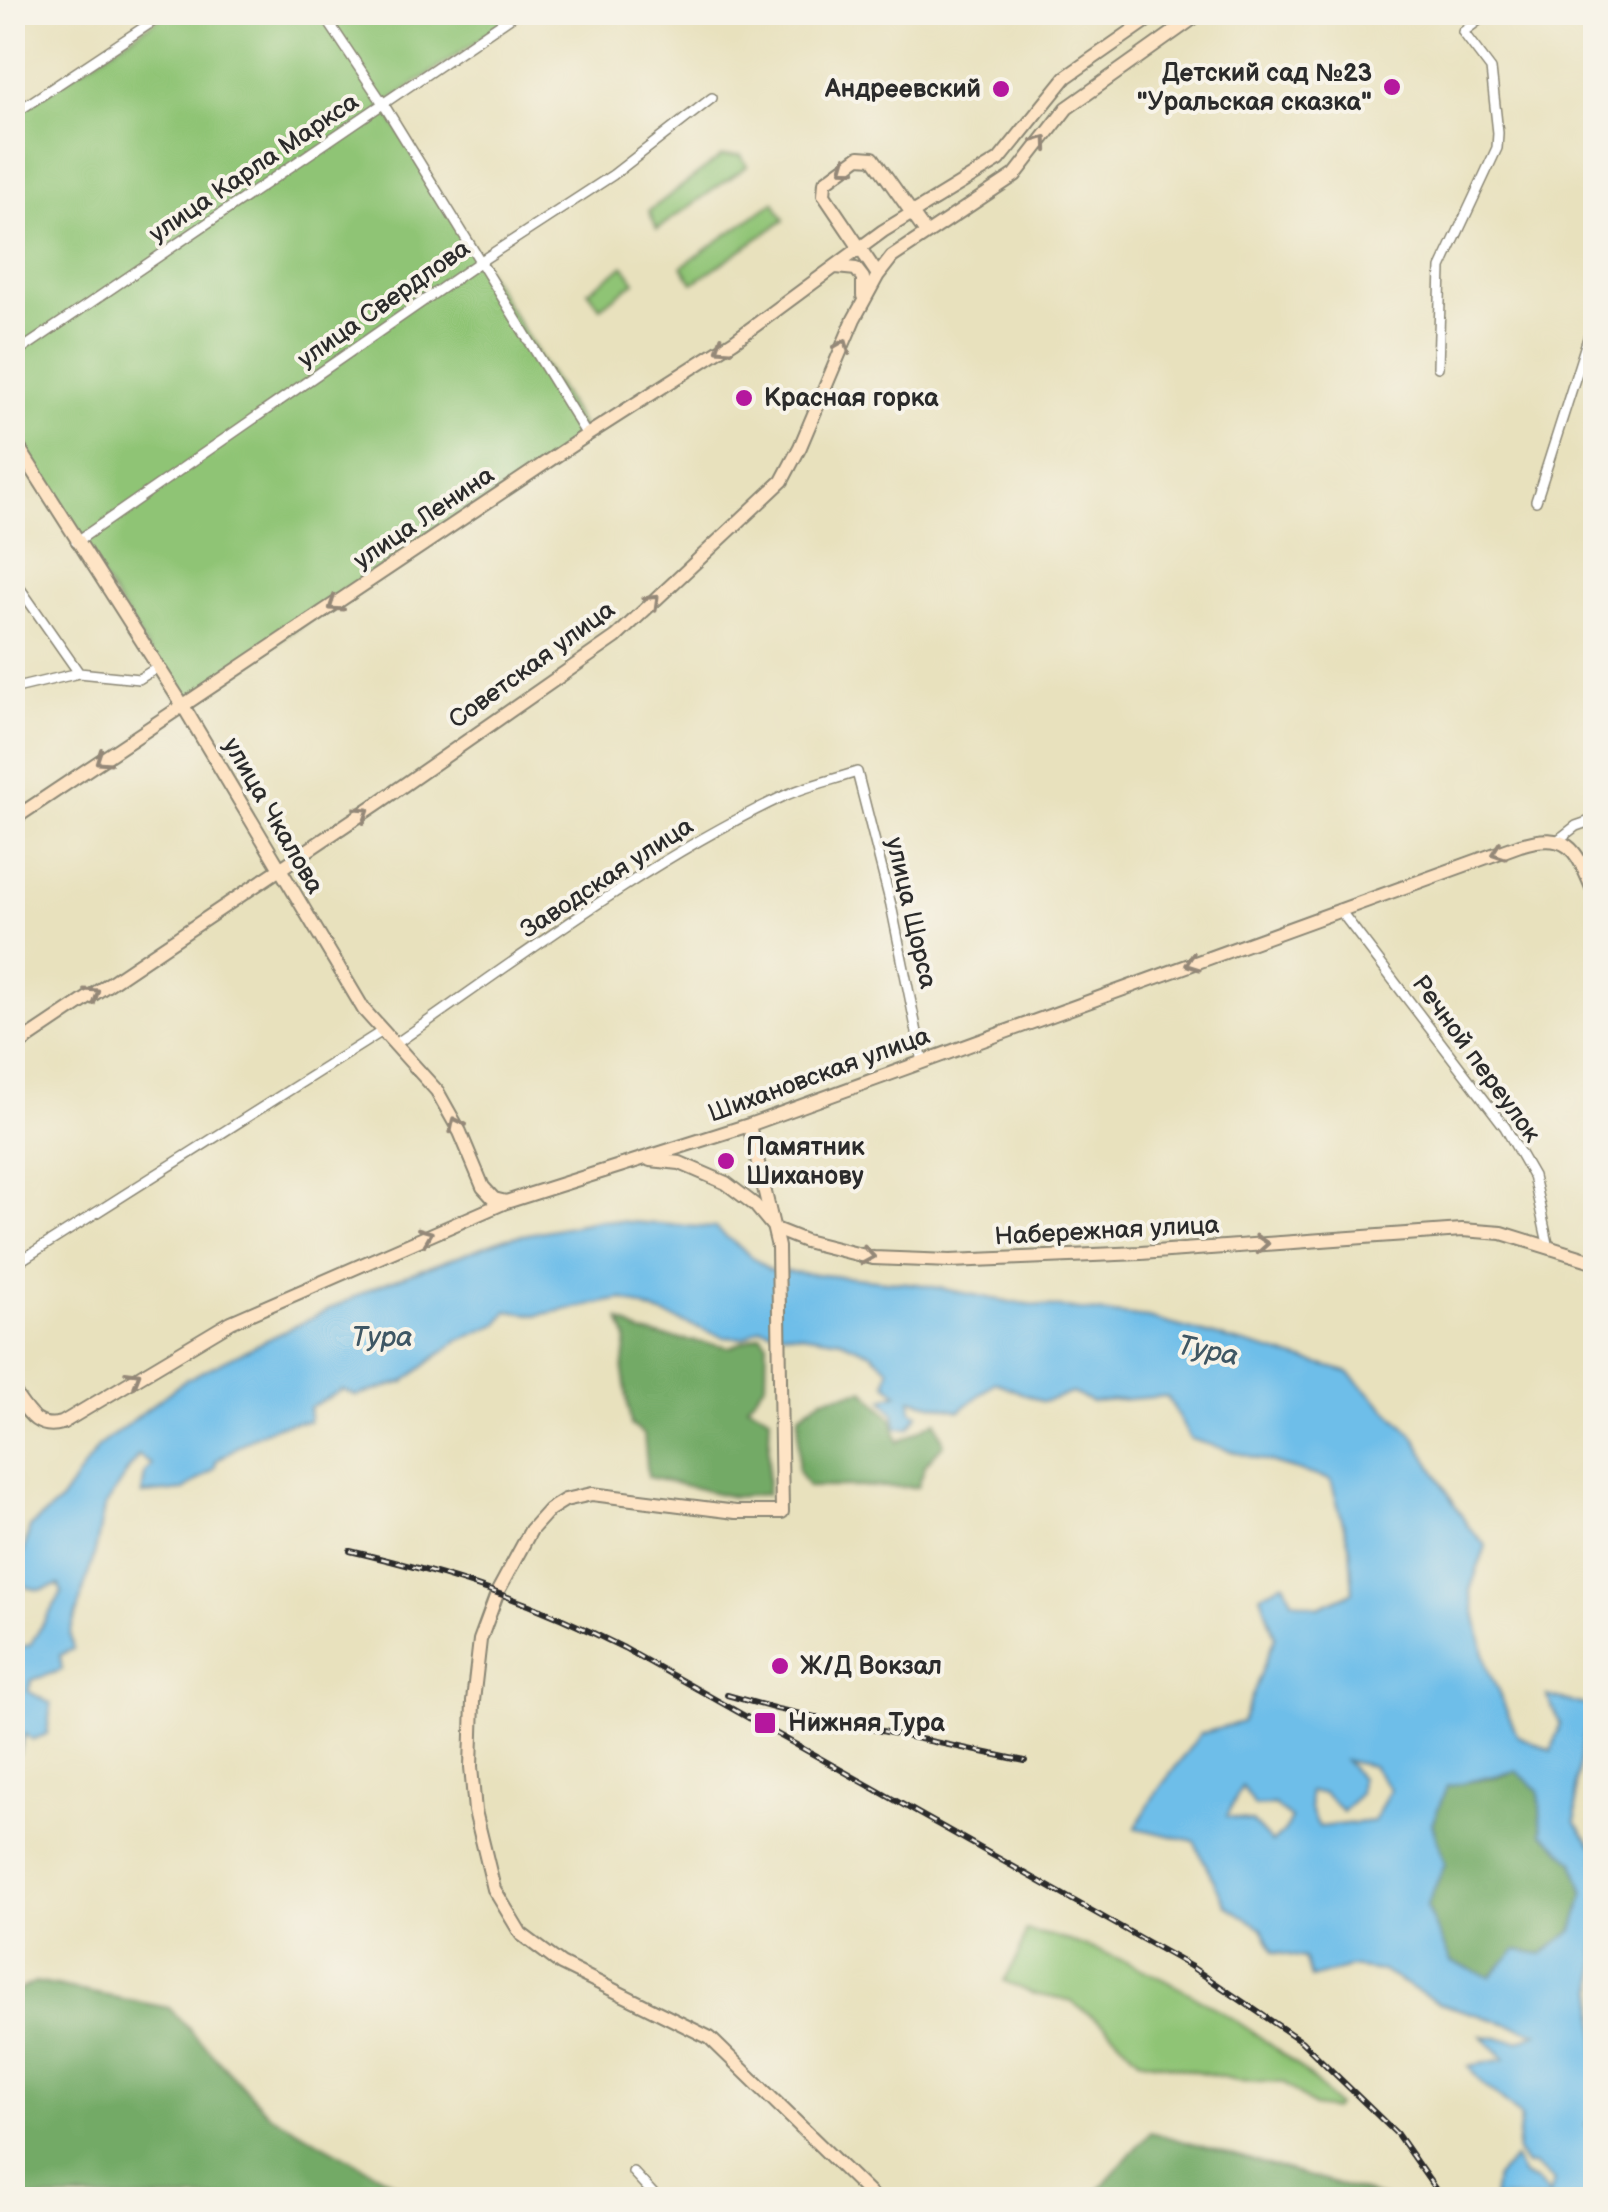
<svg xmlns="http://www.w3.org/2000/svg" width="1608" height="2212" viewBox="0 0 1608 2212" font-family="'Balsamiq Sans',sans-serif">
<rect width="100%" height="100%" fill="#f7f3e8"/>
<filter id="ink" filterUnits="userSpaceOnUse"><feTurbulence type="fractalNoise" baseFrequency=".01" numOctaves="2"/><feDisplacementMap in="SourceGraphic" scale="20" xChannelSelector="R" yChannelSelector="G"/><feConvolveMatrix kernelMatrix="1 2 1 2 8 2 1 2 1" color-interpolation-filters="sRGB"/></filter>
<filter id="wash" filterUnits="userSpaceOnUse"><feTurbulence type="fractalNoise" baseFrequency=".0048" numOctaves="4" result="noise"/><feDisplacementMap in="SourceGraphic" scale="40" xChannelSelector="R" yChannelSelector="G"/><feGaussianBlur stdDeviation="2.25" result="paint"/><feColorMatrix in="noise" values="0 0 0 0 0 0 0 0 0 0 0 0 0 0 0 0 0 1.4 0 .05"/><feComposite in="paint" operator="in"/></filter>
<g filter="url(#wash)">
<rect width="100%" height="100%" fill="#e8e1bd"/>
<path fill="#8fc475" stroke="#5d7850" stroke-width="2.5" d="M167,13H518L384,105L587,435L182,704L13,437L12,115Z
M741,155L747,166L657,229L649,211L722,156Z
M774,202L784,220L693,283L682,266Z
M624,266L635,282L600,307L588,291Z
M1026,1931C1119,1944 1279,2033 1337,2106L1334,2110L1314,2107L1283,2082L1237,2080L1139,2059L1106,2026L1070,2001L1034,1994L1004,1981L1019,1955Z"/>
<path fill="#73aa66" stroke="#4f6a48" stroke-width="2.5" d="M620,1320L641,1333L730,1347L761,1335L767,1342L766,1383L747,1405L770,1416L767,1494L733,1497L648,1477L644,1435L631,1425L623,1371L627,1338Z
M864,1390L892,1418L898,1442L936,1421L944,1444L926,1464L918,1487H808L798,1471L799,1415L823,1398Z
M1516,1771L1539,1790L1542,1833L1574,1861L1584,1894L1573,1931L1542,1954L1516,1950L1490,1977L1451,1962L1426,1907L1445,1864L1432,1824L1447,1785L1498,1777Z
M35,1982L169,2008L269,2114L423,2199H13V1993Z
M1150,2132L1389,2199H1090Z"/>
<path fill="#6ebee9" stroke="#4c748a" stroke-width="2.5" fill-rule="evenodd" d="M601,1220L715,1228L769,1270L918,1284L1010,1302L1148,1318L1348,1372L1414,1436L1467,1525L1486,1546L1470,1590L1487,1667L1518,1736L1552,1751L1560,1723L1547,1696L1589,1706L1576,1783V1823L1596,1850V2109L1586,2125L1595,2138V2199H1493L1496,2177L1514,2159L1523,2176L1537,2182L1549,2195L1554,2181L1533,2165H1526L1517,2152L1521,2117C1504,2097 1482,2089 1469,2066L1505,2059L1482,2036L1519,2041L1538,2033L1439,2003L1382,1971L1349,1967L1311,1978L1304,1958L1274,1952L1262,1928L1226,1905L1194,1841L1136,1828L1154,1796L1200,1734L1242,1722L1275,1637L1261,1595L1284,1582L1292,1600L1318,1607L1353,1592L1350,1548L1331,1480L1190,1439L1167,1396L1092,1402L1072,1393L1043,1402L995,1382L960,1411L911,1399L912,1411L918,1414L909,1428H897L894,1413L883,1399L898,1393L886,1383L889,1369L871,1353L841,1340L760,1328L744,1338L723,1337L622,1299L538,1315L507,1311L498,1324L457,1341L404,1382L356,1396L343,1390L310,1407L309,1421C272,1421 245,1441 216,1461L215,1468L184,1490L142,1494L145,1473L152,1465L138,1455L104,1508L95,1552L70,1634L73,1649L60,1655L62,1670L32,1680L28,1691L51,1704L47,1734L33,1740L25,1734L19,1753L13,1756L12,1649L30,1645L62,1593L59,1585L40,1590L26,1587L19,1570L30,1527L59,1503L98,1447L185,1380L377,1286L507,1238ZM1345,1761L1372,1766L1390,1789L1374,1821L1319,1827L1310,1809L1309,1792L1324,1793L1343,1812L1359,1794L1360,1778ZM1516,1771L1539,1790L1542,1833L1574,1861L1584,1894L1573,1931L1542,1954L1516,1950L1490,1977L1451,1962L1426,1907L1445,1864L1432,1824L1447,1786ZM1242,1786L1254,1806L1274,1805L1291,1819L1284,1832L1272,1843L1252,1822L1227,1816Z"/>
</g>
<g filter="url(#ink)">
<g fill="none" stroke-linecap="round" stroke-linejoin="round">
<g stroke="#8a8674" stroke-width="12">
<path id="street" d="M322,12L384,105L587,435
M12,115L167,12
M12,356L518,12
M1438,367L1441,268L1497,148L1498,133L1491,69L1463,32L1490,12
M1536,501L1596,313
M76,542L481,261L613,175L712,98
M12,577L79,673
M12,689L79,673L139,679L158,667
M1558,840L1576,826L1596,819
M1339,909L1505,1127L1533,1176L1549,1248
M394,1045C517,960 648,860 784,796C806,786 833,780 857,772L891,905L923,1062
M12,1266L381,1032
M633,2172L659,2200"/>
</g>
<g stroke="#8a8674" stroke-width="16">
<path id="secondary" d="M836,267L856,269L863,278V296
M878,275L824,195L825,182L859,157L873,158L926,233
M12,437L182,704L364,1010L437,1091L460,1132L483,1187L494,1199L506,1202
M12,820L587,435L734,341L883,231L999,160L1066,77L1159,12
M12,1049L381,801L616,637L782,481L800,447L854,319L878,275L892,257L1015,175L1067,108L1202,12
M749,1125L778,1247L782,1512H736L592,1494L565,1500L549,1510L531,1530L498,1591L480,1640L473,1701L471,1767L475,1811L494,1889L521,1934L561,1964L710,2038L876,2200
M650,1160L680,1163L726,1183L755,1205L775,1229L805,1241L873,1258L950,1261L1141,1253L1462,1230L1502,1233L1596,1262
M12,1390C26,1409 35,1431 62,1423L231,1322L506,1202L749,1125L1520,845C1573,829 1577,854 1596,897"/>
</g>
<use href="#street" stroke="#fff" stroke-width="9"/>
<use href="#secondary" stroke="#fee4c5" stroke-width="12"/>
<g stroke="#2b2b2b" stroke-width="6">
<path id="rail" d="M350,1551C453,1575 529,1600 624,1648L1190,1966L1301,2041L1397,2134L1443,2200
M727,1695L777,1709L1025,1761"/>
</g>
<use href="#rail" stroke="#f7f3e8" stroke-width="2.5" stroke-dasharray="8" stroke-linecap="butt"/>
</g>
<defs><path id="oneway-chevron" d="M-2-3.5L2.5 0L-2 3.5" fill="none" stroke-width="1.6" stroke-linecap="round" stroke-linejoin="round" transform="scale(2.5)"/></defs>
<g stroke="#948878">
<use href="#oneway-chevron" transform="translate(1042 142) rotate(-54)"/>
<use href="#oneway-chevron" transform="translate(846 167) rotate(144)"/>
<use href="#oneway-chevron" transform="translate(843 346) rotate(-68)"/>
<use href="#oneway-chevron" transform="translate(722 347) rotate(147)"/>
<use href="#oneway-chevron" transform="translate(653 601) rotate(-44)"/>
<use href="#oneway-chevron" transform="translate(335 605) rotate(146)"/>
<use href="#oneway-chevron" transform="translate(102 759) rotate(146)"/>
<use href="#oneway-chevron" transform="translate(363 813) rotate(-33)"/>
<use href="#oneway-chevron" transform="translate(1498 852) rotate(161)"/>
<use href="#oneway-chevron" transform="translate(1192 963) rotate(160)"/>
<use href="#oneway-chevron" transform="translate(93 994) rotate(-34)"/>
<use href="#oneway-chevron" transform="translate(456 1124) rotate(-116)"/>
<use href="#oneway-chevron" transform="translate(426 1235) rotate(-22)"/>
<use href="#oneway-chevron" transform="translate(1262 1244) rotate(-4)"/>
<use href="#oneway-chevron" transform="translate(868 1256) rotate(9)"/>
<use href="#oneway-chevron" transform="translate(134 1377) rotate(-31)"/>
</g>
</g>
<g fill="#b5179e" stroke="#f7f3e8" stroke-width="4">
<circle cx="1392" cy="87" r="10"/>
<circle cx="1001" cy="89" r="10"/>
<circle cx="744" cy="398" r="10"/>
<circle cx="726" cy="1161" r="10"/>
<circle cx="780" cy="1666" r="10"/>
<rect x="753" y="1711" width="24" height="24" rx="5"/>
</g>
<g text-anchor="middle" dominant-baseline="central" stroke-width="8" stroke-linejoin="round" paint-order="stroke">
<g font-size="25" font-weight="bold" fill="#2b2b2b" stroke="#f7f3e8" text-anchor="start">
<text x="1372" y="73" text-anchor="end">Детский сад №23<tspan x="1372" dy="29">"Уральская сказка"</tspan></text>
<text x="981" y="89" text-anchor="end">Андреевский</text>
<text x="764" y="398">Красная горка</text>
<text x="746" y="1147">Памятник<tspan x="746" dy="29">Шиханову</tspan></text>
<text x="800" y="1666">Ж/Д Вокзал</text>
<text x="788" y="1723">Нижняя Тура</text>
</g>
<g font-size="25" fill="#2b2b2b" stroke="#f7f3e8">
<text transform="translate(254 168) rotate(-34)">улица Карла Маркса</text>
<text transform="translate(384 304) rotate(-35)">улица Свердлова</text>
<text transform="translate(424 518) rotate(-34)">улица Ленина</text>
<text transform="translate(532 665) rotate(-36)">Советская улица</text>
<text transform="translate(273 816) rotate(60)">улица Чкалова</text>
<text transform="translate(607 878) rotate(-33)">Заводская улица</text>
<text transform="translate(911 913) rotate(77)">улица Щорса</text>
<text transform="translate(1476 1059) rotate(54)">Речной переулок</text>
<text transform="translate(819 1075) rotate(-20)">Шихановская улица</text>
<text transform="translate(1107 1231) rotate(-3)">Набережная улица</text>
</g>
<g font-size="28" font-style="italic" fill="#3f5764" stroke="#f7f3e8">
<text x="382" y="1337">Тура</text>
<text transform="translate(1208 1351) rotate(11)">Тура</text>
</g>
</g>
<rect width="1608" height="2212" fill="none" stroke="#f7f3e8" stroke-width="50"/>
</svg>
